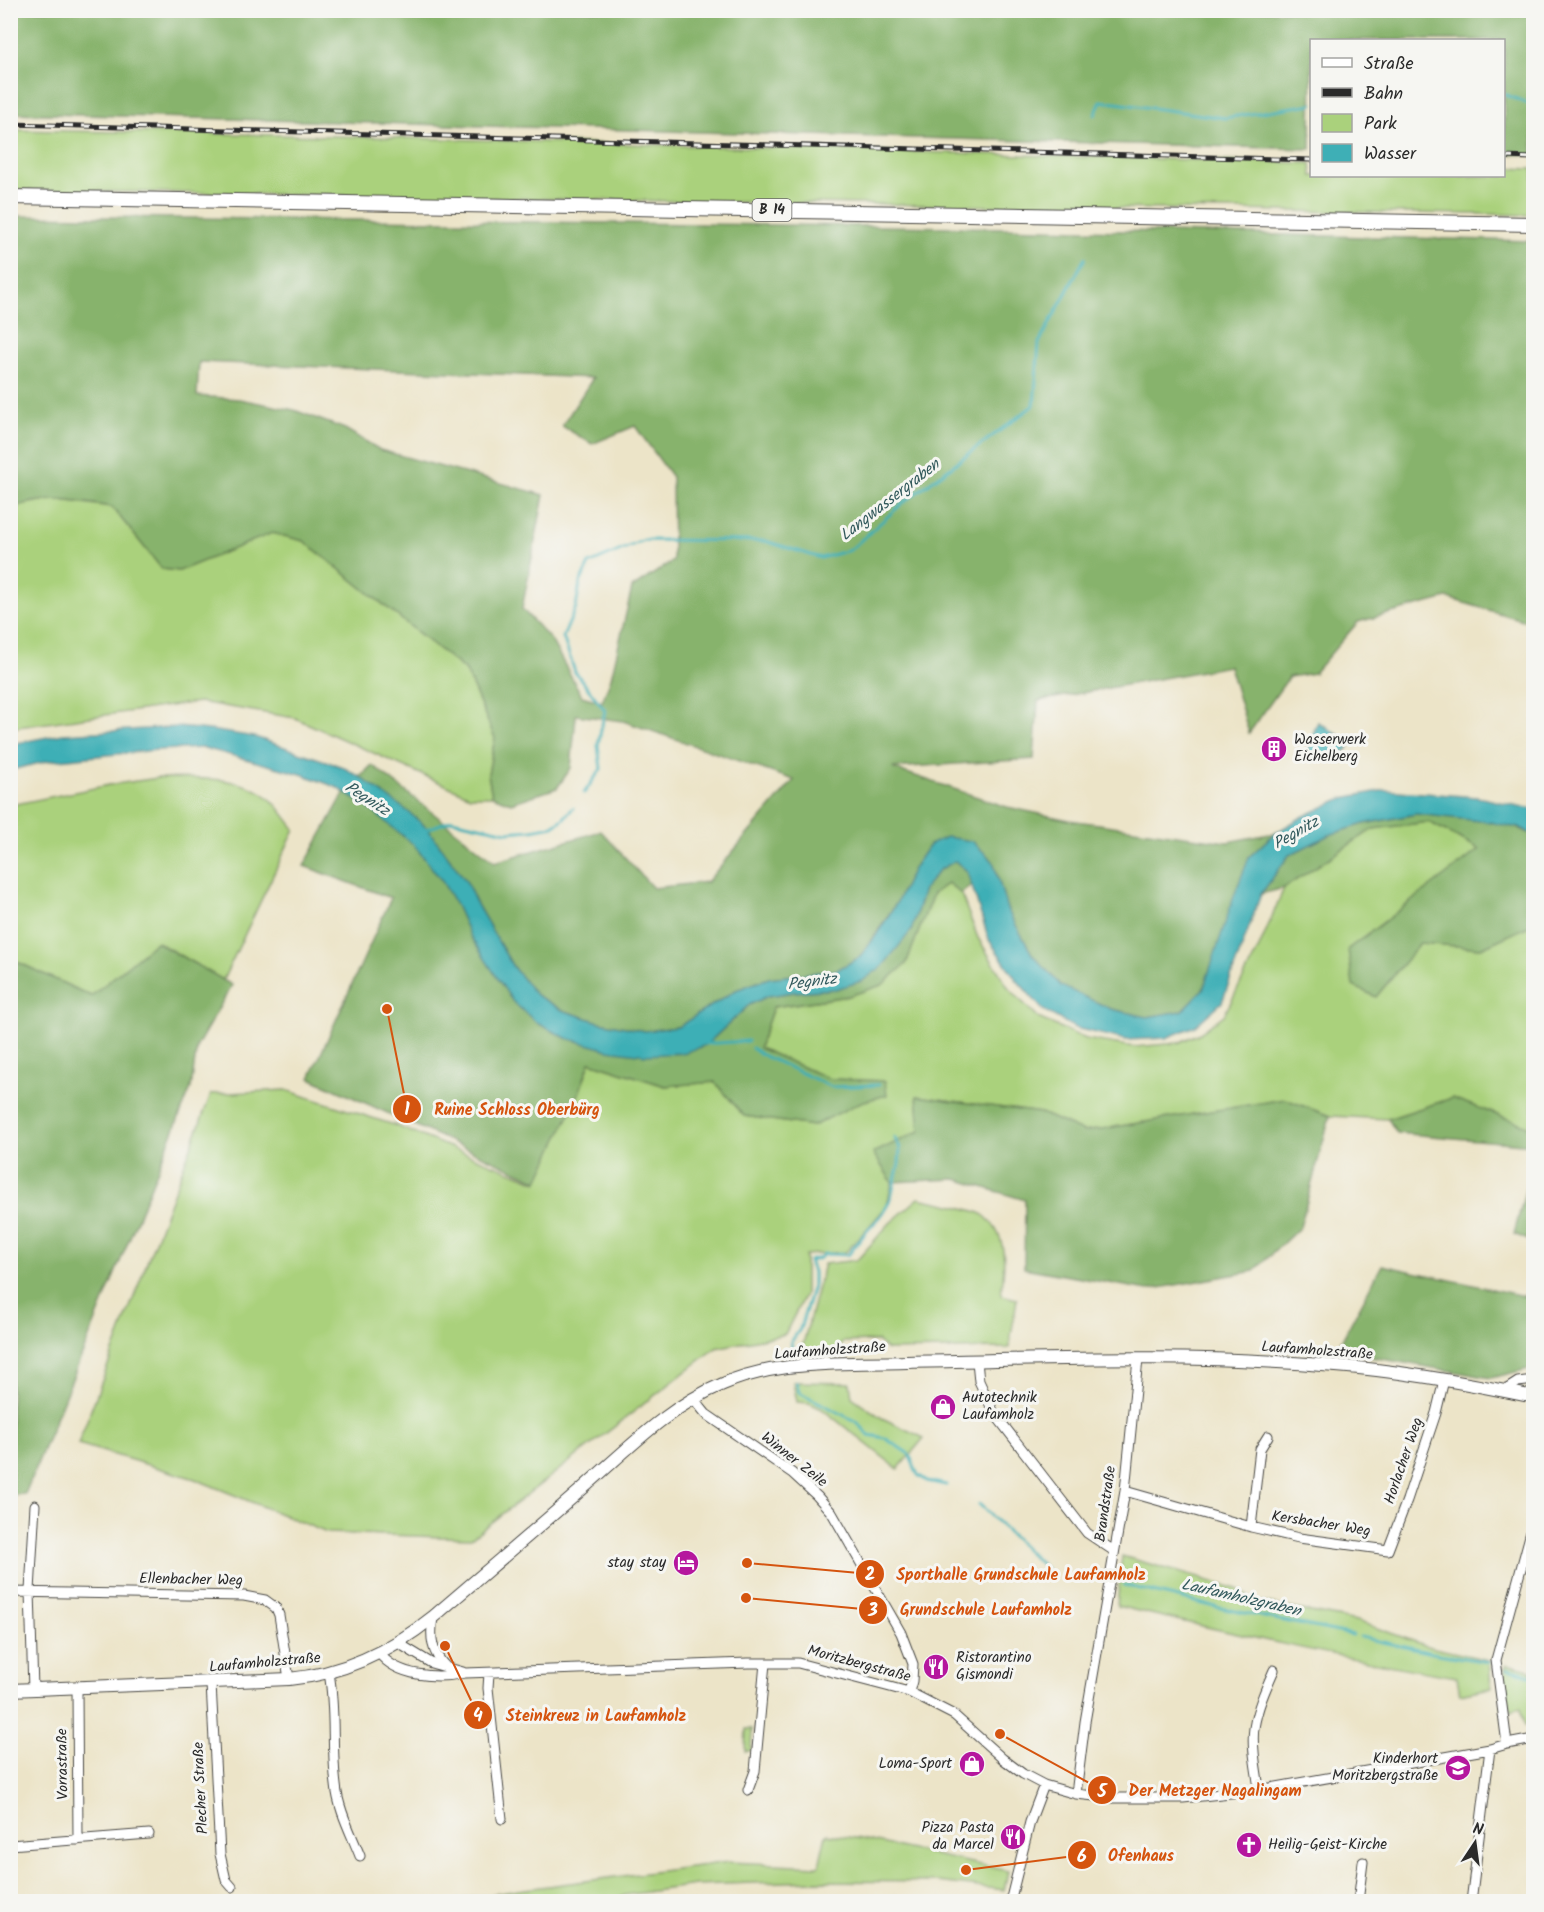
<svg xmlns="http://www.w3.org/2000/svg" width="1544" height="1912" viewBox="0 0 1544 1912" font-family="Kalam,sans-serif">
<rect width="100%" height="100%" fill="#f6f6f2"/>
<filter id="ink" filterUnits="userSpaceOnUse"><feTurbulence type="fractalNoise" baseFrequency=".0167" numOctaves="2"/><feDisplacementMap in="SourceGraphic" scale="12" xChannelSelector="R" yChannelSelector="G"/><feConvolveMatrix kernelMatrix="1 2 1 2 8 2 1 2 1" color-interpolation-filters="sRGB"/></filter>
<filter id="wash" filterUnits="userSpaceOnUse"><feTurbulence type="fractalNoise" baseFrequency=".008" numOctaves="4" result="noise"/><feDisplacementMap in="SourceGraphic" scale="24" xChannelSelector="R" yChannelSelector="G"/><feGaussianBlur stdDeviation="1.35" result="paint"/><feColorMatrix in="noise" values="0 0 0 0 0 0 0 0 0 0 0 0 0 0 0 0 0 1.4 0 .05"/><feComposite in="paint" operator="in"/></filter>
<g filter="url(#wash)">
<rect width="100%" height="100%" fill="#ece4c8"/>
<path fill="#aad17c" stroke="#6a7e54" stroke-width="1.5" d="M11,130L334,136L1311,163L1312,176H1504V168L1533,169V215L11,190Z
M52,499L112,507L162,569L179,571L272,533L304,541L466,671L495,738L488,774L492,796H470L295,718L199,702L11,728V509L19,505Z
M158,778C194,779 238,774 268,797C279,806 287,819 295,829L223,980L157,942L91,996L11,959V805L109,785Z
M1429,822L1481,850L1348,949L1376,996L1420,943L1481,948L1533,924V1128L1452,1098L1388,1119L1330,1116L1285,1099L1084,1132L1041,1113L917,1096L921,1131L874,1153L892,1182L887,1206L846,1252L805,1255V1294L785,1334L716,1348L471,1538L327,1533L195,1479L78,1444L211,1094L286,1090L394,1125L537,1182L578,1096L590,1062L665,1086L716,1082L744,1116L813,1126L861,1101L886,1095L884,1081L830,1079L759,1048L773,1007L849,996L906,964L933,894L948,883L961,894L978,938L1008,987L1038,1018L1086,1039L1134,1047L1178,1043L1200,1033L1224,1015L1258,950L1284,888L1372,829Z
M919,1198C931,1201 974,1209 982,1214C1009,1234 1005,1266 1001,1295L1017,1299L1009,1348L887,1350L877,1341L842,1342L840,1351L801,1352L824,1264L857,1260L890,1223Z
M793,1382L850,1383L852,1397L882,1418L924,1438L898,1469L822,1409L809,1403L797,1402Z
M1122,1556L1237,1589L1254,1601L1357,1621L1430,1647L1489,1660L1491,1688L1460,1694L1457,1677C1343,1659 1230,1633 1117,1606Z
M1507,1664L1533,1671V1723L1525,1725L1521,1708L1511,1711L1504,1676Z
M746,1729H752L751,1751H745Z
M826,1834L862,1839L1008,1871L1004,1890L937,1882L814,1881L695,1885L626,1895L605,1901H453L518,1890L728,1862L819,1866Z"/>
<path fill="#87b36c" stroke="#596f4c" stroke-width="1.5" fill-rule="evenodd" d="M11,10L1533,11V155L1504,154V40H1312L1311,149L11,113Z
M11,216L959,227L1533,241V634L1526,621L1447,598L1358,622L1314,673L1289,677L1249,733L1229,666L1038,701L1034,759L892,768L1007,807L1069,820L1227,842L1275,833L1249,857L1203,990L1182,1011L1147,1017L1111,1009L1061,986L1032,954L1007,909L993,861L929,845L914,867L897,902L860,957L837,970L769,978L736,990L678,1027L645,1031L599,1022L562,1010L536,995L513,967L476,903L466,881L427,828L406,810L360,777L372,765L495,862L601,831L653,888L707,882L794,780L623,721L576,715L571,768L557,788L511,803L492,796L488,774L495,738L466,671L304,541L272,533L179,571L162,569L112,507C78,502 42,494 11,509ZM199,362L593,378L562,426L592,444L635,426L672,477L673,561L632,588L611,678L602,702L582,696L551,640L522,609L544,495L380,450L345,429L294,410L239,399L197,396Z
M345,792L366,806L414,845L442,881L457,907L470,936L513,1001L537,1023L566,1038L706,1045L749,1005L768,996L794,992L836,989L911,931L924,889L939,870L955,861L967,871L971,885L961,894L948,883L933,894L906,964L882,985L849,996L773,1007L759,1048L830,1079L885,1081L887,1095L861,1102L813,1126L744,1116L715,1082L665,1086L590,1062L578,1096L538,1181L310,1078L391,898L304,866Z
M1416,814C1454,818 1499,817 1533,835V924L1481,948L1420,943L1376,997L1353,986L1348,949L1480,849L1429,822L1373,829L1284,888L1261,894L1289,855L1329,835L1364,824Z
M156,942L232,985L197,1046L191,1088L25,1494L11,1495V959L91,996Z
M917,1096L1041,1113L1084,1132L1285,1099L1330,1116L1300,1227L1254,1271L1148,1290L1024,1268L1025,1200L956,1179L892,1182L873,1153L920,1131Z
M1452,1098L1533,1128V1145L1397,1133L1388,1119Z
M1533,1161L1534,1242H1533L1514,1234Z
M1382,1265L1533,1298V1368L1491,1378L1336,1351Z"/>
<path fill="#3eafb6" stroke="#346d70" stroke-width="1.5" d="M1318,722L1348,741L1349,747L1346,751L1309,759V743Z
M177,727L210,730L255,737L343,767L360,777L406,810L427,828L466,881L476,903L513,967L536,995L562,1010L599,1022L645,1031L678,1027L736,990L769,978L837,970L860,957L877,934L897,902L914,867L929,845L946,837L972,841L993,861L1007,909L1032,954L1061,986L1111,1009L1147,1017L1182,1011L1203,990L1234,896L1249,857L1275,833L1302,817L1343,798L1385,790L1477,797L1533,809V835L1523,829L1489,822L1416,814L1364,824L1329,835L1289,855L1261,894L1222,1002L1195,1026L1166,1038L1126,1040L1075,1028L1043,1010L1016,979L989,940L967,871L955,861L939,870L924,889L911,931L883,966L862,981L836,989L794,992L768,996L749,1005L706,1045L683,1053L646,1055L608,1050L566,1038L537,1023L513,1002L470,936L457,907L442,881L414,845L366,806L336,787L301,774L204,748L157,750L48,761L11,770V744L63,734Z"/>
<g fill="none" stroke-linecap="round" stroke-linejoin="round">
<path stroke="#3eafb6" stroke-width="3" d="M1504,94L1534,106
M1095,115L1101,101L1225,118L1312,104
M584,793L601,769L598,745L605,710L575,672L563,637L576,607L580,583L589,564L644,540L765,541L821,558L850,550L904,502L1034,405L1039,343L1085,258
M424,830L452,820L507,832L532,830L553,826L563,819L573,808
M702,1044L748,1041
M752,1048L760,1054L832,1087L879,1085
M792,1349L791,1342L800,1329L813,1286V1272L809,1261L820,1258L824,1254L848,1255L866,1232L881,1216L890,1201L899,1164L900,1148L894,1137
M796,1382L799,1392L857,1422L869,1435L885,1438L909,1454L918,1475L927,1481L946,1485
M979,1504L1046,1569
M1124,1585L1220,1608L1353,1635
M1360,1637L1432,1653L1489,1662
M1508,1669L1534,1676"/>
</g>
</g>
<g filter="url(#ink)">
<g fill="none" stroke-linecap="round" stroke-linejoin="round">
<g stroke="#484743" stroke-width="11">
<path id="street" d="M977,1361L979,1381L994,1413L1087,1533L1114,1551
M1504,1391L1518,1382L1534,1380
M693,1398L706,1414L792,1473L817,1496L832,1513L901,1633L913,1664L912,1681L909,1692
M1125,1491L1251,1527L1299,1538L1388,1550L1407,1500L1436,1413L1444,1380
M1251,1527L1260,1449L1268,1436
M10,1592L244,1596L265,1600L276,1608L279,1615L289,1679
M433,1617C430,1637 431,1652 446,1667
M398,1643L431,1663L463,1672
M379,1653C397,1677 438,1679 465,1673L748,1663H798L909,1692L954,1715L1003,1759L1023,1774L1044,1785L1076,1794L1113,1798H1183L1259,1790L1490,1749L1507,1744L1534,1739
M329,1673C336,1710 331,1748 336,1785C338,1809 351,1833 360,1856
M489,1673L488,1688L502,1819
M211,1684L220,1854L226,1880L232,1887
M77,1688L78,1840
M33,1690L30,1591L35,1505
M1507,1744L1496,1660L1531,1532L1534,1531
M748,1790L755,1771L765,1663
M1259,1790C1257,1770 1251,1748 1254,1728C1257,1708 1266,1688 1274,1670
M1076,1794L1085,1722L1125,1491L1138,1359
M10,1845L149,1834
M1010,1902L1030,1822L1044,1785
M1358,1902L1363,1862
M1471,1902L1490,1749"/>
</g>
<g stroke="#484743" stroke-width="14">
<path id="secondary" d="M10,1690L289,1679C343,1674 391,1651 433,1617C483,1574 533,1532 582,1489C627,1450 667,1407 723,1384C765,1366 809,1364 853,1363C1013,1361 1176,1352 1336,1366C1402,1371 1468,1383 1534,1397"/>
</g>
<g stroke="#484743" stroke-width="16">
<path id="primary" d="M10,197L1534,224"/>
</g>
<use href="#street" stroke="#fff" stroke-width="9"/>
<use href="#secondary" stroke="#fff" stroke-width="12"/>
<use href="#primary" stroke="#fff" stroke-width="14"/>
<g stroke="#2b2b2b" stroke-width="5">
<path id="rail" d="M10,124L1312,160
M1504,157L1534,158"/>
</g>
<use href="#rail" stroke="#f6f6f2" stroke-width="3" stroke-dasharray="9" stroke-linecap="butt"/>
</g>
</g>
<defs>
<g id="building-disc" transform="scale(1.35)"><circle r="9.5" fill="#b5179e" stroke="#f6f6f2"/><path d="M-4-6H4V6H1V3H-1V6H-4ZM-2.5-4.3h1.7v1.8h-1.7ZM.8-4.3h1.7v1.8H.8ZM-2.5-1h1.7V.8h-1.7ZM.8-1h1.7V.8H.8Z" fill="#fff"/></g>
<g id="shop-disc" transform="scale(1.35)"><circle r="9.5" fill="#b5179e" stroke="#f6f6f2"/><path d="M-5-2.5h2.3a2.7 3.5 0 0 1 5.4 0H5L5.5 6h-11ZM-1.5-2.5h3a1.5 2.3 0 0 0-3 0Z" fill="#fff"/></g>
<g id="hotel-disc" transform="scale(1.35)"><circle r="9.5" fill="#b5179e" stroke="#f6f6f2"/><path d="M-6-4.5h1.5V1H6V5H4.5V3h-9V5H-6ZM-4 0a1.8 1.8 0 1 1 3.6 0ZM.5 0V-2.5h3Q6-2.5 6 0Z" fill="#fff"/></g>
<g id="restaurant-disc" transform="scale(1.35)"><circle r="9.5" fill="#b5179e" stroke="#f6f6f2"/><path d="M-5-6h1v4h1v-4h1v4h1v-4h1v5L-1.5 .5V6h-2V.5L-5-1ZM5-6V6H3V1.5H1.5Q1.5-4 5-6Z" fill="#fff"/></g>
<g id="school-disc" transform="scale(1.35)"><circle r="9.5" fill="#b5179e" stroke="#f6f6f2"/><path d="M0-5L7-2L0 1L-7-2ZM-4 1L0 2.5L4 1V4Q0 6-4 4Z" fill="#fff"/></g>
<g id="church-disc" transform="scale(1.35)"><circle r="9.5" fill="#b5179e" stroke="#f6f6f2"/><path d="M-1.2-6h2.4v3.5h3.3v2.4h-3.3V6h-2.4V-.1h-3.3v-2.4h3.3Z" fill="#fff"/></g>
</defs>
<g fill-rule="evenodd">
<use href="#building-disc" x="1274" y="749"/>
<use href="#shop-disc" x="943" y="1407"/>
<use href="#hotel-disc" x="686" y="1563"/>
<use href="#restaurant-disc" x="936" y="1667"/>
<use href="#shop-disc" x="972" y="1764"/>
<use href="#school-disc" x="1458" y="1768"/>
<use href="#restaurant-disc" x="1013" y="1837"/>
<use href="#church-disc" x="1249" y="1845"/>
</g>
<g text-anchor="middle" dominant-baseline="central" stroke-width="6" stroke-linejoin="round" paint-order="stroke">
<rect fill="#f6f6f2" stroke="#686867" stroke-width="1.5" x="752.5" y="199" width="39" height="22" rx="4.5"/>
<g font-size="14" font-weight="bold" fill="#2b2b2b">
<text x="772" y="210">B 14</text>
</g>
<g font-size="15" fill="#2b2b2b" stroke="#f6f6f2" text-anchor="start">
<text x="1294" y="740">Wasserwerk<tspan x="1294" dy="17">Eichelberg</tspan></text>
<text x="962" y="1398">Autotechnik<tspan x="962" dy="17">Laufamholz</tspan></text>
<text x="666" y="1563" text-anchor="end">stay stay</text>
<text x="956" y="1658">Ristorantino<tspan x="956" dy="17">Gismondi</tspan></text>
<text x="1438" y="1759" text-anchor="end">Kinderhort<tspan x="1438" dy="17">Moritzbergstraße</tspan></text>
<text x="952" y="1764" text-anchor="end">Loma-Sport</text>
<text x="994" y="1828" text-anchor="end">Pizza Pasta<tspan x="994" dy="17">da Marcel</tspan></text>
<text x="1268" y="1845">Heilig-Geist-Kirche</text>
</g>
<g font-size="15" fill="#2b2b2b" stroke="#f6f6f2">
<text transform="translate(830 1351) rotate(-4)">Laufamholzstraße</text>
<text transform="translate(1317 1351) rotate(4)">Laufamholzstraße</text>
<text transform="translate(794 1460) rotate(38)">Winner Zeile</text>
<text transform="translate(1404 1461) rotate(-71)">Horlacher Weg</text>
<text transform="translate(1106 1504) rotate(-82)">Brandstraße</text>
<text transform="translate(1321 1524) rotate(9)">Kersbacher Weg</text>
<text transform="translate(191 1580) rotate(1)">Ellenbacher Weg</text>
<text transform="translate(265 1663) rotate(-5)">Laufamholzstraße</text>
<text transform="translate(859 1664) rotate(15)">Moritzbergstraße</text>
<text transform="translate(63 1764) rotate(-91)">Vorrastraße</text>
<text transform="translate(201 1788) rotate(-93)">Plecher Straße</text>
</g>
<g font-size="16" font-style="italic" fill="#32595c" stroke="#f6f6f2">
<text transform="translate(890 500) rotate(-38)">Langwassergraben</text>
<text transform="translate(367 799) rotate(33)">Pegnitz</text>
<text transform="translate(1296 833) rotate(-30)">Pegnitz</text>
<text transform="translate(812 982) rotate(-7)">Pegnitz</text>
<text transform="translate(1241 1598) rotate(13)">Laufamholzgraben</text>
</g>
</g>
<path fill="none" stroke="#d5540f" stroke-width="2" d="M387 1009L407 1109M747 1563L870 1574M746 1598L873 1610M445 1646L478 1715M1000 1734L1102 1790M966 1870L1082 1855"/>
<g fill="#d5540f" stroke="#f6f6f2" stroke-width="2">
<circle cx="387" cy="1009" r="6"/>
<circle cx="747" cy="1563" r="6"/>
<circle cx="746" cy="1598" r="6"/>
<circle cx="445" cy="1646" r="6"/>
<circle cx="1000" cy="1734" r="6"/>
<circle cx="966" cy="1870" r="6"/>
<circle cx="407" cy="1109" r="15"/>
<circle cx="870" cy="1574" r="15"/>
<circle cx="873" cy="1610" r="15"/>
<circle cx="478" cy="1715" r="15"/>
<circle cx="1102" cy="1790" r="15"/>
<circle cx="1082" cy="1855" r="15"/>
</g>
<g font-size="18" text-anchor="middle" font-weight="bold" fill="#fff">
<text x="407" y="1115">1</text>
<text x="870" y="1580">2</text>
<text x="873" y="1616">3</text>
<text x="478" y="1721">4</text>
<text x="1102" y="1797">5</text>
<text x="1082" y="1862">6</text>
</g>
<g font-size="16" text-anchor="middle" font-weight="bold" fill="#d5540f" stroke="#f6f6f2" stroke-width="6" stroke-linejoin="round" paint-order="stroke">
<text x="517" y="1115">Ruine Schloss Oberbürg</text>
<text x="1021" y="1580">Sporthalle Grundschule Laufamholz</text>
<text x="986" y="1615">Grundschule Laufamholz</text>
<text x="596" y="1721">Steinkreuz in Laufamholz</text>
<text x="1215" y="1796">Der Metzger Nagalingam</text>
<text x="1141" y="1861">Ofenhaus</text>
</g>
<rect width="1544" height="1912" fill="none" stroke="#f6f6f2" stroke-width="36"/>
<rect x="1310" y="39" width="195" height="138" fill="#f6f6f2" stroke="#a5a5a2" stroke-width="1.5"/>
<rect x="1322" y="58" width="30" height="9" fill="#ffffff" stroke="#a5a5a2" stroke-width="1.5"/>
<text x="1364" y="69" font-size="18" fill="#2b2b2b">Straße</text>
<rect x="1322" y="88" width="30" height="9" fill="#2b2b2b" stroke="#a5a5a2" stroke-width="1.5"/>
<text x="1364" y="99" font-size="18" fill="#2b2b2b">Bahn</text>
<rect x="1322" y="114" width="30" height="18" fill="#aad17c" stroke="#a5a5a2" stroke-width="1.5"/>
<text x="1364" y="129" font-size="18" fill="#2b2b2b">Park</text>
<rect x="1322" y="144" width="30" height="18" fill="#3eafb6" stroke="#a5a5a2" stroke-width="1.5"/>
<text x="1364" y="159" font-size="18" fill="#2b2b2b">Wasser</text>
<g transform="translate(1475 1843) rotate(13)" stroke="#f6f6f2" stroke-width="4.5" paint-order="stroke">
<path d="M0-4.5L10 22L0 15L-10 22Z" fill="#2b2b2b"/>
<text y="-9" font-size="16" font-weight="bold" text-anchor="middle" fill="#2b2b2b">N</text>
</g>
</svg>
